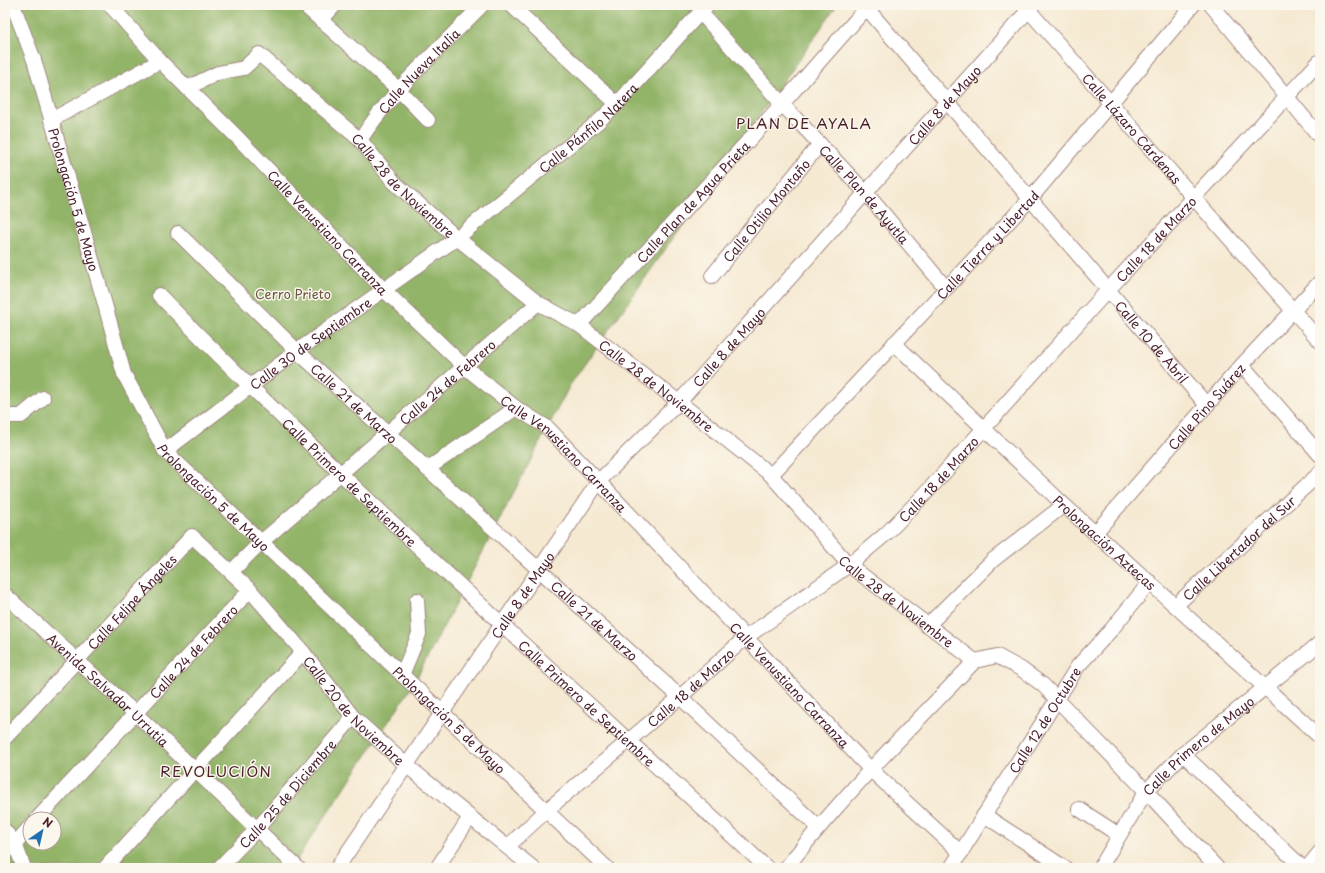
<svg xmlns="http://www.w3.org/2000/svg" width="1325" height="873" viewBox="0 0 1325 873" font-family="'Playpen Sans',sans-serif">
<rect width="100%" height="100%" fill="#fbf7ec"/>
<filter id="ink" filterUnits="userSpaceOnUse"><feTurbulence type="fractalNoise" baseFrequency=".025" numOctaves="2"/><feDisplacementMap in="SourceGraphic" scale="8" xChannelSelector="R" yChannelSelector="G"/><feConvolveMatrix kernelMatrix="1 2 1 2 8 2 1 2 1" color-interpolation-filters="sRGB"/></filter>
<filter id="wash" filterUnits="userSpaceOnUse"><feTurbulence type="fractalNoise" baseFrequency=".012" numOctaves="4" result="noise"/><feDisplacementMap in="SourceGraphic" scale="16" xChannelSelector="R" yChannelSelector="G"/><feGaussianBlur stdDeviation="0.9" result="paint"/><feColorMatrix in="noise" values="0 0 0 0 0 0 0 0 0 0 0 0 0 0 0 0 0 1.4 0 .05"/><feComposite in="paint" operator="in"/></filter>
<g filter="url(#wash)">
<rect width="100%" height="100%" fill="#f5e9d2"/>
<path fill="#92b468" stroke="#6e6a4a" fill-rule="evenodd" d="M5,5H837L570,385L413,685L291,868H5ZM30,819H54V843H30Z"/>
</g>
<g filter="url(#ink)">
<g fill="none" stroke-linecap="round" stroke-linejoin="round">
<g stroke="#a0847e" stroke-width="16">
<g id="minor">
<path id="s1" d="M13,5L34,60L104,301L124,374L165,451L607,868"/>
<path id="s2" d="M110,5L160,61L236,136L384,290L465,367L516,408L548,428L870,769L961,853"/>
<path d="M304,5L399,90L428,120"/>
<path d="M511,5L617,104"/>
<path id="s3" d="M864,5L1206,404"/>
<path id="s4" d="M1024,5L1320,341"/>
<path d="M1211,5L1320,137"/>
<path id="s5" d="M701,13L782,104L866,193L946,288"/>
<path d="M322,19L335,5"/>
<path id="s6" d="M187,88L218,73L244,68L259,54L360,140L394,182L457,238L538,303L579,325L679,402L771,475L849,565L975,661L997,656L1021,669L1043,685L1146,791L1217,868"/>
<path d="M51,120L160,61"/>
<path id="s7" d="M360,140C393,89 440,48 482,5"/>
<path id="s8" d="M178,233L297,351L680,697L818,827"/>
<path id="s9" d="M712,276L820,144"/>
<path id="s10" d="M159,295C354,494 563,679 767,868"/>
<path id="s11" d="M579,325L782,104L869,5"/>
<path id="s12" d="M894,343L1064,505L1320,737"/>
<path d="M1242,365L1320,455"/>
<path d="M5,416H21L43,398"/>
<path id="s13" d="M165,451L297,351L457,238L599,121L617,104L707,5"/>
<path d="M427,469L516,408"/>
<path id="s14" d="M771,475L1030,199L1193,5"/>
<path id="s15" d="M1096,532L1242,365L1320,282"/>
<path id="s16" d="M231,572L260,543L538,303"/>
<path id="s17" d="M5,595L135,713L298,868"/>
<path id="s18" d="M1176,605L1320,473"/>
<path d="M927,626L993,560L1064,505"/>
<path d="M402,675L419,634L417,600"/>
<path id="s19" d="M5,738L192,536L250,590L303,652L353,717L406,765L533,868"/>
<path d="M1183,754L1303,868"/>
<path d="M1079,809L1119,835"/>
<path d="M984,815L1065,868"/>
<path id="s20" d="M37,819L250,590"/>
<path d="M5,831L15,844L24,868"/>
<path d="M15,844L30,827"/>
<path id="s21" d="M507,847L547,810L680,697L745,638L849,565L887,533L926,493L1108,290L1320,61"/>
<path d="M105,868L303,652"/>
<path id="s22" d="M219,868L257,829L353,717"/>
<path id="s23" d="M337,868L599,481L679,402L1033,5"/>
<path d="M437,868L470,817"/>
<path d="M786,868C844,794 910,728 975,661"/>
<path id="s24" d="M951,868L1078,666L1111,630L1150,582"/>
<path id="s25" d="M1100,868L1146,791L1183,754L1320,643"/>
<path d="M1307,868L1320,852"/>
</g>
</g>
<use href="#minor" stroke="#fff" stroke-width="14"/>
</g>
</g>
<g text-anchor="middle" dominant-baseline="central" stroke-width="3" stroke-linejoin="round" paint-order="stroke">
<g font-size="13" fill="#4a1f2b" stroke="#fbf7ec">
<text stroke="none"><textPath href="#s7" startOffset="91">Calle Nueva Italia</textPath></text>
<text stroke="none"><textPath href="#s23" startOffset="978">Calle 8 de Mayo</textPath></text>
<text stroke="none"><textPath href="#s13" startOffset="533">Calle Pánfilo Natera</textPath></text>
<text stroke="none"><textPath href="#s4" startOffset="164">Calle Lázaro Cárdenas</textPath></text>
<text stroke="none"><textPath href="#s6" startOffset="277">Calle 28 de Noviembre</textPath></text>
<text stroke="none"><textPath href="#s5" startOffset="244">Calle Plan de Ayutla</textPath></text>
<text stroke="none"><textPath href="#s1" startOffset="204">Prolongación 5 de Mayo</textPath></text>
<text stroke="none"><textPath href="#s11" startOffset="168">Calle Plan de Agua Prieta</textPath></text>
<text stroke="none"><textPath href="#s9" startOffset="85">Calle Otilio Montaño</textPath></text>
<text stroke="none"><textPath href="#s2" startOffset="315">Calle Venustiano Carranza</textPath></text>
<text stroke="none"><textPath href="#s21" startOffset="892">Calle 18 de Marzo</textPath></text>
<text stroke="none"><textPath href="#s14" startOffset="316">Calle Tierra y Libertad</textPath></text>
<text stroke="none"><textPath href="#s3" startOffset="443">Calle 10 de Abril</textPath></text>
<text stroke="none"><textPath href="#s13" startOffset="181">Calle 30 de Septiembre</textPath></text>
<text stroke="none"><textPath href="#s23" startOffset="654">Calle 8 de Mayo</textPath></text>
<text stroke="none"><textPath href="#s16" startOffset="288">Calle 24 de Febrero</textPath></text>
<text stroke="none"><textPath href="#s6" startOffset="601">Calle 28 de Noviembre</textPath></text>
<text stroke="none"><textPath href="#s8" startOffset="245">Calle 21 de Marzo</textPath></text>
<text stroke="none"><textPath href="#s15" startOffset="167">Calle Pino Suárez</textPath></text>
<text stroke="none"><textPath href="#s2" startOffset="639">Calle Venustiano Carranza</textPath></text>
<text stroke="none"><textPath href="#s21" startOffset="568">Calle 18 de Marzo</textPath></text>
<text stroke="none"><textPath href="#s10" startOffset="267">Calle Primero de Septiembre</textPath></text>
<text stroke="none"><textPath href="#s1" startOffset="540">Prolongación 5 de Mayo</textPath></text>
<text stroke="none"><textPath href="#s12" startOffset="290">Prolongación Aztecas</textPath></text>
<text stroke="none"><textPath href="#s18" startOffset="85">Calle Libertador del Sur</textPath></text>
<text stroke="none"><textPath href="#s23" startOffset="330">Calle 8 de Mayo</textPath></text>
<text stroke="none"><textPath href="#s6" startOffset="925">Calle 28 de Noviembre</textPath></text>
<text stroke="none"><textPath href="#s19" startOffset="186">Calle Felipe Ángeles</textPath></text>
<text stroke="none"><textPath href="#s8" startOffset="569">Calle 21 de Marzo</textPath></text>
<text stroke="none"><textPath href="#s20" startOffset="229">Calle 24 de Febrero</textPath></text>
<text stroke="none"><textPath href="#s2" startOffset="963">Calle Venustiano Carranza</textPath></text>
<text stroke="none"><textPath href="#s21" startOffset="243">Calle 18 de Marzo</textPath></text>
<text stroke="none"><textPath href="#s17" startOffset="140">Avenida Salvador Urrutia</textPath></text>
<text stroke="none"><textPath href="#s10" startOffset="591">Calle Primero de Septiembre</textPath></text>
<text stroke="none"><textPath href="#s19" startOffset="514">Calle 20 de Noviembre</textPath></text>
<text stroke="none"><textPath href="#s1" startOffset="864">Prolongación 5 de Mayo</textPath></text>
<text stroke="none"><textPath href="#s24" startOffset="175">Calle 12 de Octubre</textPath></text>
<text stroke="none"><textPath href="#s25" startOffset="159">Calle Primero de Mayo</textPath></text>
<text stroke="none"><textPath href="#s22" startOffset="101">Calle 25 de Diciembre</textPath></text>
</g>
<g font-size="13" fill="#6b5542" stroke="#fbf7ec">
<text x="293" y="293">Cerro Prieto</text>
</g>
<g font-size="15" letter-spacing="1" fill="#4a1f2b" stroke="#fbf7ec">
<text x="804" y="122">PLAN DE AYALA</text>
<text x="216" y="770">REVOLUCIÓN</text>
</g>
</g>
<rect width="1325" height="873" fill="none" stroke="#fbf7ec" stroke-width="20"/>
<g transform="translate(42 831) rotate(34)"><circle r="19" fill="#fbf7ec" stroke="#b4a19f"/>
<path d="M0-3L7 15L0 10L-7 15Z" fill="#1f6fb2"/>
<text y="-6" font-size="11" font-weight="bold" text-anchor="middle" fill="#4a1f2b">N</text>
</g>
</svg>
